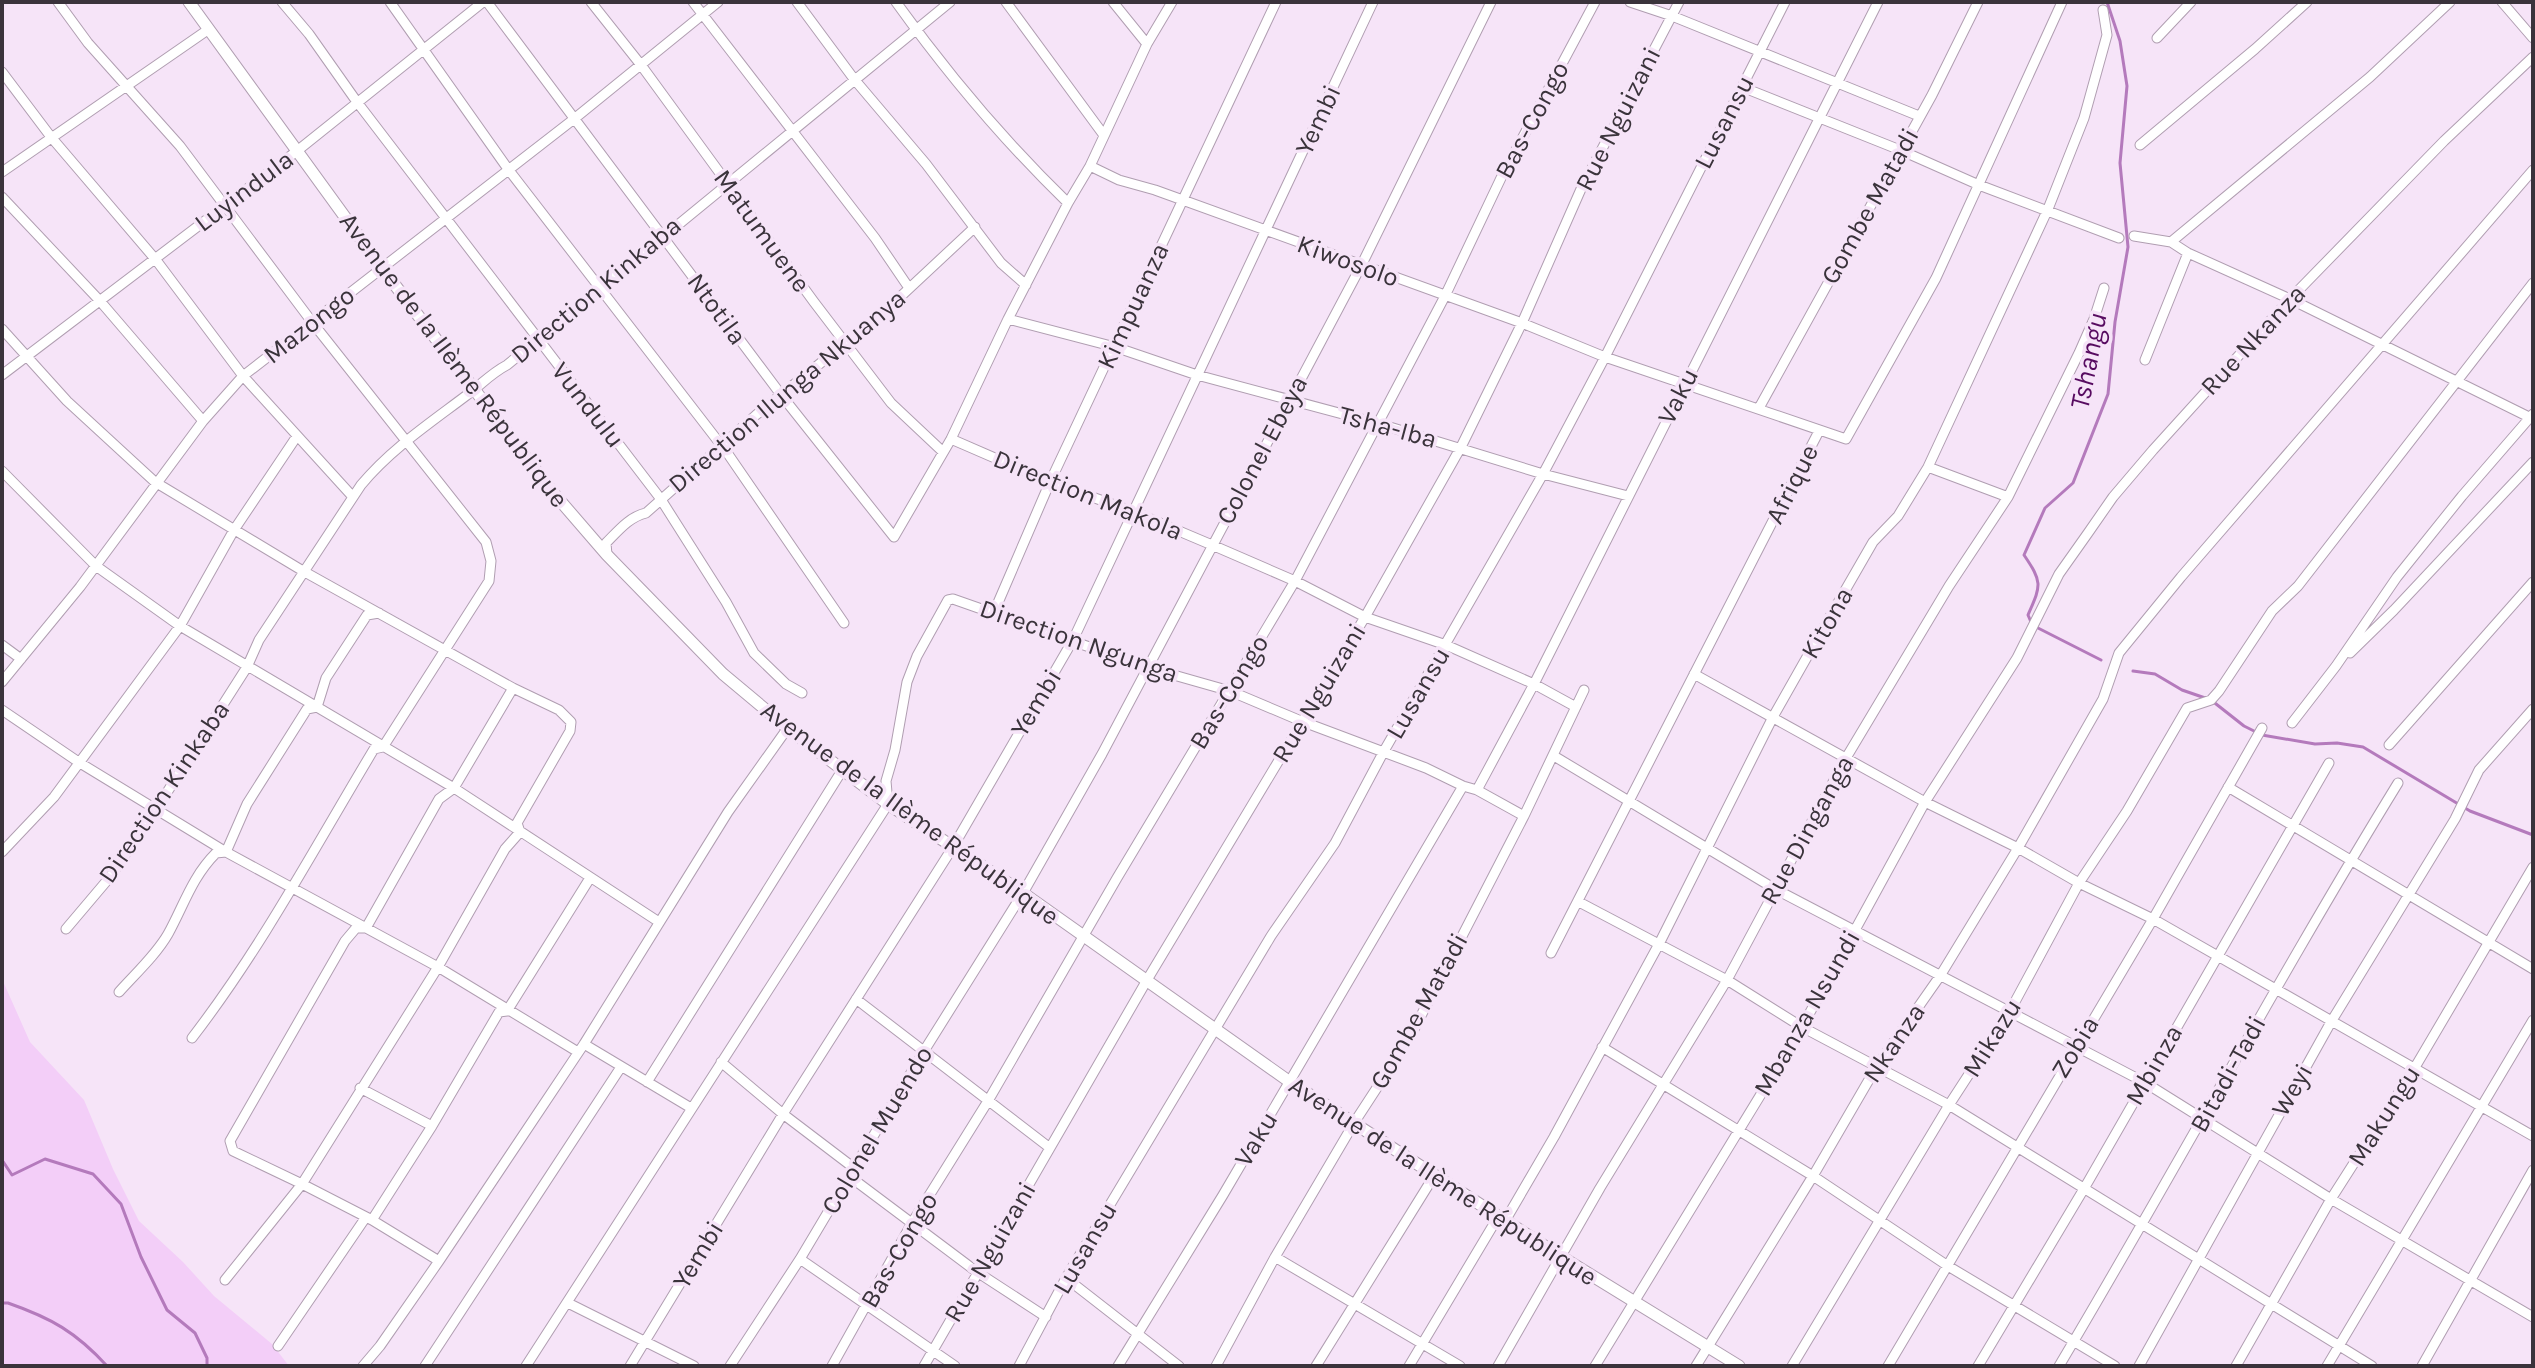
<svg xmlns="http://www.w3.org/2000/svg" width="2535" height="1368" viewBox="0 0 2535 1368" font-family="Karla,sans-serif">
<rect width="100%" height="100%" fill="#f6e4f8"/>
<path fill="#f3cef8" d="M2,979L30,1042L84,1100L113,1169L139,1221L183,1262L214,1296L272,1344L289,1366H2Z"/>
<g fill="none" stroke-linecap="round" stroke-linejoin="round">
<path stroke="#b47abc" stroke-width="3" d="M2031,622L2028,615C2041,585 2043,583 2024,555L2045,508L2073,483L2108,394L2115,322L2128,247L2120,163L2127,86L2120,41L2107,2
M2036,627L2101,660
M2133,671L2155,674L2182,690L2211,700L2244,726L2262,735L2315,744L2337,743L2363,747L2470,811L2533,835
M2,1160L12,1175L45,1159L93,1174L121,1204L141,1257L167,1310L195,1333L207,1358V1366
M2,1303H8C51,1318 76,1332 107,1366"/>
<g stroke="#b09eb1" stroke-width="11">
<path id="minor" d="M58,2L88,43L180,146L312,322L486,542L491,561L489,581L383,747L374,749C315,847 262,947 192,1038
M282,2L309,34L357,102L660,498L726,602L754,653L786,684L802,693
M390,2L508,169L728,454L844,623
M487,2L782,396L894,537L951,439L1008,319L1068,203L1090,166L1147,44L1172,2
M591,2L641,65L814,302L891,403L942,451
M693,2L875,238L909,288
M797,2L854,79L926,164L1001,263L1026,285
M896,2C947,73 1005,142 1068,203
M1006,2L1103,134
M1113,2L1147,44
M1630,2L1672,16L1919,116
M2502,2L2533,38
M2157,38L2191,2
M2,72L51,137L156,260L243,376L353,497
M1742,87L1900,150L1979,185L2119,238
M2140,145L2255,49L2307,2
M1090,166L1119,180L1155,190L1522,323L1605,357L1846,439L1936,278L2062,2
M2,172L209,29
M2,197L100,301L203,421
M2134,236L2171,242L2188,253L2290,299L2533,419
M2171,242L2370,77L2450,2
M1008,319L1115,347L1197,375L1380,424L1543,474L1628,496
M2,329L67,401L155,482L303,571L513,688L559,710L571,722L570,731L517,823L520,832L505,849L438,967L302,1184L372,1220L439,1261
M2145,360L2188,253
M2,375L297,151L483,2
M1759,408L1932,95L1978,2
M951,439L1050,482L1134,512L1212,545L1295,581L1365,617L1446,645L1534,684L1576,707
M1928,467L2008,497
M2,471L96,566L180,626L454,788L659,922
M607,555L606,543C618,531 629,517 646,513L756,415L884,312L975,227
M994,612L1050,482L1276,2
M2,645L21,659
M2350,653L2394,610L2533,462
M1694,674L1925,802L2018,848L2079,883L2153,919L2533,1136
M2,682L80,587L203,421L243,376L574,119L718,2
M2,710L80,763L226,852L438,967L578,1052
M2292,723L2336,666L2397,577L2462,496L2533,414
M2389,745L2533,582
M1554,756L1775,889L2144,1082L2331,1199L2533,1317
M2228,787L2533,969
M1477,790L1534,684L1878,2
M2,852L54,797L180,626L234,530L297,436
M1579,902L1727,980L1802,1027L1949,1105L2372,1366
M66,929L110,877L157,808L247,667L259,640L361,485C391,449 430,423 467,395C481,385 490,374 507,365L950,2
M1551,953L1819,431
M119,992C135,974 156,955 168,934C184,905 192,877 216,853L226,852L247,804L307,709L317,707L326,678L367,615L379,613
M856,999L1050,1148
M584,1044L691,1108
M1602,1047L1813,1176L1948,1266L2115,1366
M721,1062L783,1114L854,1168
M647,1082L843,769
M360,1088L432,1126
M849,1176L977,1272L1046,1317
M372,1220L432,1126L499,1012L507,1011L590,878
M1505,1221L1554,1137L1659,944L1773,717L1824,627L1873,542L1898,516L1928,467L2048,209L2084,118L2107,35L2103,10
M1275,1257L1460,1366
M800,1259L955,1366
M1066,1278L1179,1366
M225,1280L302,1184L233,1151L230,1141L345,941L356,928H366L439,799L454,788L513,688
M568,1303L694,1366
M278,1346L366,1217
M363,1366L380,1346L439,1261L584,1044L728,812L787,729L785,725
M425,1366L621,1067
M526,1366L888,804L886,781L895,750L907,682L917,656L948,600L953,599L1149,668L1230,691L1301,721L1426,768L1463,786L1477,790L1524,816
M630,1366L783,1114L953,847L1073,640L1373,2
M730,1366L800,1259L924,1051L1023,893L1102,754L1361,266L1491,2
M832,1366L912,1223L988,1101L1117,878L1295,581L1445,296L1501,178L1595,2
M924,1366L1147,980L1365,617L1461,447L1522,323L1581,189L1679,2
M1019,1366L1066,1278L1271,936L1335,843L1384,751L1543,474L1605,357L1785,2
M1118,1366L1223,1195L1463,786
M1216,1366L1275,1257L1354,1123L1410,1037L1524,816L1584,690
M1316,1366L1434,1176
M1409,1366L1498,1217
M1498,1366L1600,1188L1727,980L1846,758L1949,586L2008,497L2079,353L2094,319L2104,288
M1595,1366L1802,1027L1925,802L2017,658L2059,574L2088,533L2113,497L2153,450L2290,299L2444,141L2533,57
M1696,1366L1813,1176L1877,1066L1940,976L2018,848L2103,699L2119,653L2181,577L2533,170
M1792,1366L1949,1105L2010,1011L2079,883L2127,811L2187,708L2211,700L2219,691L2272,611L2298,586L2533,283
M1888,1366L2153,919L2262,728
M1978,1366L2085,1187L2329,763
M2059,1366C2174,1173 2280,975 2398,783
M2139,1366L2331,1022L2455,819L2479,770L2533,709
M2236,1366L2331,1199L2414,1069L2533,867
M2327,1366L2533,1020
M2422,1366L2533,1170"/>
</g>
<g stroke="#b09eb1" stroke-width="13">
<path id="tertiary" d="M189,2L382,268L550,489L607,555L723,674L790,730L888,804L1023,893L1290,1082L1560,1256L1739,1366"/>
</g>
<use href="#minor" stroke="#fff" stroke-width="9"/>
<use href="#tertiary" stroke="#fff" stroke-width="11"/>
</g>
<g text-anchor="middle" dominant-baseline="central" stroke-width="7" stroke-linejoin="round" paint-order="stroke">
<g font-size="26" fill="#3a333b" stroke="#f6e4f8">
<text transform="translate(1618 119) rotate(-63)">Rue Nguizani</text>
<text transform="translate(1318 120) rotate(-65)">Yembi</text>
<text transform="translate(1532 120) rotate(-62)">Bas-Congo</text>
<text transform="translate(1724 122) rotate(-63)">Lusansu</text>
<text transform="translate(244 191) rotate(-37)">Luyindula</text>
<text transform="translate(1870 206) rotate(-61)">Gombe Matadi</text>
<text transform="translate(762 231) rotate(54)">Matumuene</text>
<text transform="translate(1348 261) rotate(20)">Kiwosolo</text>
<text transform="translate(596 290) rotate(-40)">Direction Kinkaba</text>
<text transform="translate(1133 306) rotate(-65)">Kimpuanza</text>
<text transform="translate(717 309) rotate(54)">Ntotila</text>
<text transform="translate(309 325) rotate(-38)">Mazongo</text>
<text transform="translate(2253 340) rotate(-47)">Rue Nkanza</text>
<text transform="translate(454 360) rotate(53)">Avenue de la IIème République</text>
<text transform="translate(787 391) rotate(-40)">Direction Ilunga Nkuanya</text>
<text transform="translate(1678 396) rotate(-63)">Vaku</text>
<text transform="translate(588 405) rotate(52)">Vundulu</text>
<text transform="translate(1388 427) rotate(15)">Tsha-Iba</text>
<text transform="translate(1262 450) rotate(-62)">Colonel Ebeya</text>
<text transform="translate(1792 484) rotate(-63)">Afrique</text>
<text transform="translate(1088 495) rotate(22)">Direction Makola</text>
<text transform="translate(1827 623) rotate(-60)">Kitona</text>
<text transform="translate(1079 641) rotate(19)">Direction Ngunga</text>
<text transform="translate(1229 692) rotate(-59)">Bas-Congo</text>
<text transform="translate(1319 693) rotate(-59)">Rue Nguizani</text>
<text transform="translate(1418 693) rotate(-60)">Lusansu</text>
<text transform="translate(1036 703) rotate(-59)">Yembi</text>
<text transform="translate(164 792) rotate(-56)">Direction Kinkaba</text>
<text transform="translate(910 813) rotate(36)">Avenue de la IIème République</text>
<text transform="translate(1807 830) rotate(-61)">Rue Dinganga</text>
<text transform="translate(1419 1011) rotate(-61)">Gombe Matadi</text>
<text transform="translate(1807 1013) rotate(-60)">Mbanza Nsundi</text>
<text transform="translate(1992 1038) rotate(-58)">Mikazu</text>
<text transform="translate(1894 1043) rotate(-56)">Nkanza</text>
<text transform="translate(2075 1047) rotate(-59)">Zobia</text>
<text transform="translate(2154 1065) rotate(-60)">Mbinza</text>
<text transform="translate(2228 1074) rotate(-61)">Bitadi-Tadi</text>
<text transform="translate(2292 1090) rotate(-60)">Weyi</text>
<text transform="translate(2384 1116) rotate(-58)">Makungu</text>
<text transform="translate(877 1130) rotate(-59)">Colonel Muendo</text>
<text transform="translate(1256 1139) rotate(-59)">Vaku</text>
<text transform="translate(1443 1181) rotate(33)">Avenue de la IIème République</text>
<text transform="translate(1085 1248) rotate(-60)">Lusansu</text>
<text transform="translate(899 1250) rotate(-60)">Bas-Congo</text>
<text transform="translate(990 1252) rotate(-60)">Rue Nguizani</text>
<text transform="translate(698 1255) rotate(-59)">Yembi</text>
</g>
<g font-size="28" font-style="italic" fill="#570b60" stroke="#f6e4f8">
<text transform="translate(2088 361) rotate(-79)">Tshangu</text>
</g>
</g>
<rect width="2535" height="1368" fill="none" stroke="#3a333b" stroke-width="8"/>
</svg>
